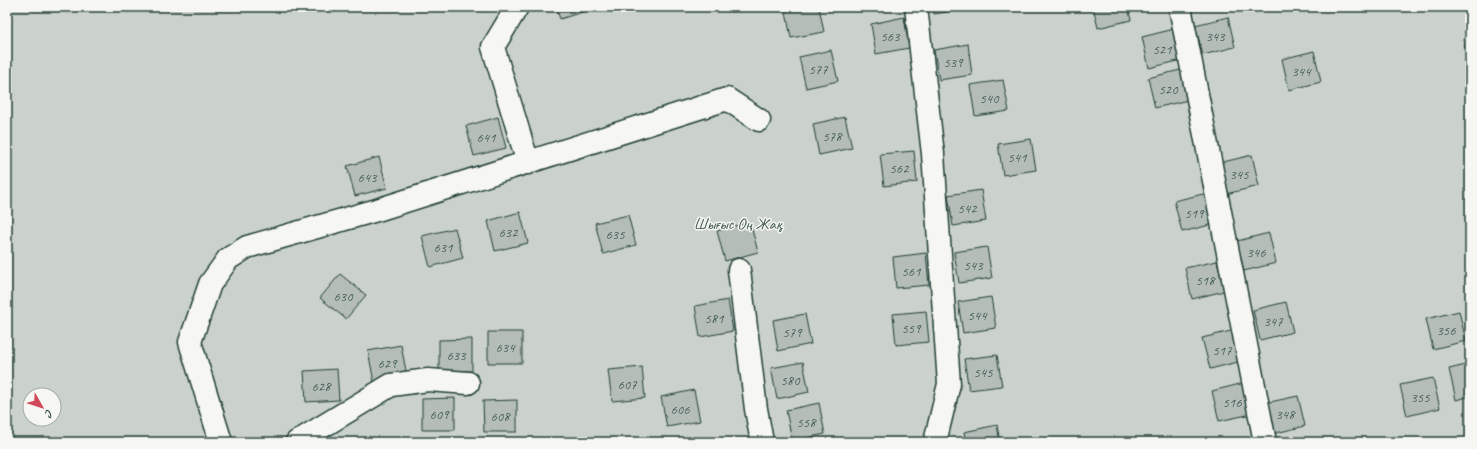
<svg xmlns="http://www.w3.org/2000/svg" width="1477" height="449" viewBox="0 0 1477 449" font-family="Caveat,sans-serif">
<rect width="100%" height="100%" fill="#edefea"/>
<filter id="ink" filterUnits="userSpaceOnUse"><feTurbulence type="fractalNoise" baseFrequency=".025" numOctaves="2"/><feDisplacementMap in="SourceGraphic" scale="8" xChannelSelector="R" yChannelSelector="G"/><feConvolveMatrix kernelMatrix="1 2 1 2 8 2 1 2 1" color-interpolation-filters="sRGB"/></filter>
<g filter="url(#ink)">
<path fill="#cbd2cc" stroke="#758880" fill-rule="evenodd" d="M7,7H1470V442H7ZM30,395H54V419H30Z"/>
<path fill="#b4bdb8" stroke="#1f3d34" d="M556,7H591L592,9L560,19Z
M785,7H819L824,32L791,38Z
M933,7H967V9L934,14Z
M1093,7H1128L1131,20L1098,28Z
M904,17L909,48L876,54L871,24Z
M1228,17L1235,47L1203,55L1195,25Z
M1174,29L1182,60L1149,68L1142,37Z
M1470,37V69L1463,39Z
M968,44L972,75L939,80L934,50Z
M831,50L838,81L806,88L799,57Z
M1314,51L1321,82L1289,90L1282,59Z
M1180,70L1188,100L1155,108L1148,78Z
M1003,80L1009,111L975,116L970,85Z
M498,117L506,148L474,156L466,126Z
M845,117L852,148L819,155L813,124Z
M1031,139L1036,170L1003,175L998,144Z
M914,151L917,182L884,186L880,154Z
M1252,155L1259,186L1226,194L1219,163Z
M379,157L387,188L355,196L347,166Z
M981,190L986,221L953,226L948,195Z
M1207,193L1214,224L1182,232L1174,201Z
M520,212L528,243L495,251L488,221Z
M628,215L636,245L603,254L595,223Z
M750,222L758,252L725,261L717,231Z
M455,228L463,258L430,267L422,236Z
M1269,233L1276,263L1244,271L1237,241Z
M987,247L992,278L959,283L954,252Z
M926,253L929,285L896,288L893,257Z
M1217,261L1224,291L1192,299L1185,268Z
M340,274L366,295L346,319L320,298Z
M991,297L996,328L963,333L958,302Z
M728,300L733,331L700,337L695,306Z
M1286,302L1293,332L1260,340L1253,310Z
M926,311L929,342L896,345L893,314Z
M1459,311L1466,341L1433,349L1426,319Z
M805,314L811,344L778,351L773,320Z
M1235,330L1242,361L1210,369L1202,338Z
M488,332H522V363H488Z
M472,339V371H439V340Z
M401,345L407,376L374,382L368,351Z
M997,355L1002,386L969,390L964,359Z
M803,362L809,392L777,399L771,368Z
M1470,364V396L1456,400L1449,369Z
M642,367L645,398L612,401L608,370Z
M337,369L339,400L306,402L304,371Z
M1433,378L1440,408L1407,416L1400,385Z
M1244,383L1252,414L1219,421L1212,391Z
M694,390L700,421L667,427L661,397Z
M1298,396L1305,426L1272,434L1265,403Z
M455,398V430H422V399Z
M517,400V432H484L483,401Z
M819,403L825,434L792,441L786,410Z
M997,425L1000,442H966L964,432Z
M415,440V442H382V441Z"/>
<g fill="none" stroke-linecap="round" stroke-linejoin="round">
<g stroke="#1f3d34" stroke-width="25">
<path id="minor" d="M517,7L493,47L528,163
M916,7L933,154L949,384L935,442
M1180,7L1265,442
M739,270L756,409L762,442
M221,442L190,342L210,284L228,259L247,247L377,210L727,99L759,120
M297,442L391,385L428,380L468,383"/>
</g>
<use href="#minor" stroke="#f6f6f2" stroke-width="22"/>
</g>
</g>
<g text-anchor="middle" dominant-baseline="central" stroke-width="3" stroke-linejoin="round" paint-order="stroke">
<g font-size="14" fill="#445d55">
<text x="890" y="36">563</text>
<text x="1215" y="36">343</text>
<text x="1162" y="49">521</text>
<text x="953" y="62">539</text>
<text x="818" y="69">577</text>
<text x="1301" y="71">344</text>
<text x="1168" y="89">520</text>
<text x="989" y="98">540</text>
<text x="832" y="136">578</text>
<text x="486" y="137">641</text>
<text x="1017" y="157">541</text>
<text x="899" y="168">562</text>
<text x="1239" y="174">345</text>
<text x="367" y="177">643</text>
<text x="967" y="208">542</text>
<text x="1194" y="213">519</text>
<text x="508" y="232">632</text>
<text x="615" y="234">635</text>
<text x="443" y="247">631</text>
<text x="1256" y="252">346</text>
<text x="973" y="265">543</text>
<text x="911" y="271">561</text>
<text x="1205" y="280">518</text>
<text x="343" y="296">630</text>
<text x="977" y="315">544</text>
<text x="714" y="318">581</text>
<text x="1273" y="321">347</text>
<text x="911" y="328">559</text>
<text x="1446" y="330">356</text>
<text x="792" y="332">579</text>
<text x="505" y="347">634</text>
<text x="1222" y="350">517</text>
<text x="456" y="355">633</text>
<text x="387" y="363">629</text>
<text x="983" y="372">545</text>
<text x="790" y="380">580</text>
<text x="627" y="384">607</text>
<text x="321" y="386">628</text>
<text x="1420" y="397">355</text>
<text x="1232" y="402">516</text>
<text x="680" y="409">606</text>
<text x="439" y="414">609</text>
<text x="1285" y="414">348</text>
<text x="500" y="416">608</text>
<text x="806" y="422">558</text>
</g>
<g font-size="16" fill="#415b52" stroke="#f6f6f2">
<text x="738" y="224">Шығыс Оң Жақ</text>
</g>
</g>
<rect width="1477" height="449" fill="none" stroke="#f6f6f2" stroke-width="24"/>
<rect x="12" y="12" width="1453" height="425" fill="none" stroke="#1f3d34" stroke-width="1.5" filter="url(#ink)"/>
<g transform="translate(42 407) rotate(129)"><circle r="19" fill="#f6f6f2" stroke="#a0aca6"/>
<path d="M0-3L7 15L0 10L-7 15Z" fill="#d1495b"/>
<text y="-6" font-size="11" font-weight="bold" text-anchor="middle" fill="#1f3d34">С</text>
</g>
</svg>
